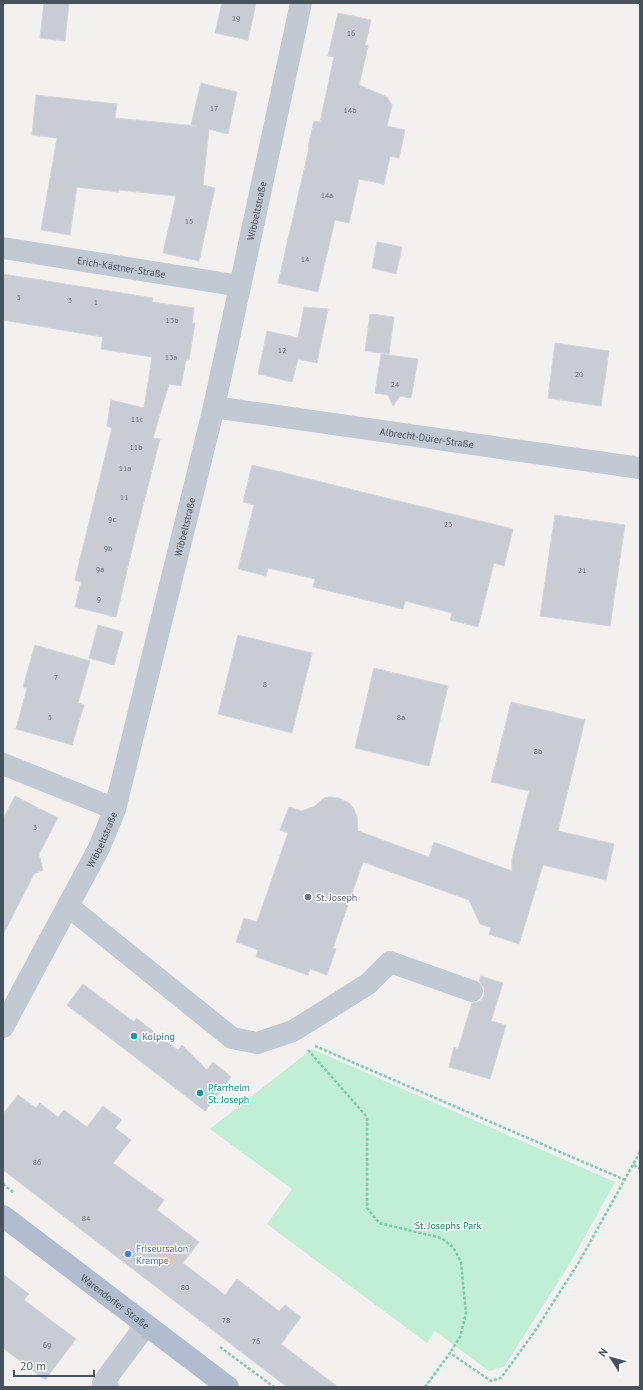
<svg xmlns="http://www.w3.org/2000/svg" width="643" height="1390" viewBox="0 0 643 1390" font-family="'PT Sans',sans-serif">
<rect width="100%" height="100%" fill="#f3f0f0"/>
<path fill="#c0eed6" d="M312,1049L615,1182L570,1263L504,1367L489,1371L435,1331L427,1343L267,1224L292,1189L210,1129Z"/>
<path fill="#caccd3" stroke="#d4d6db" d="M44,3H69L65,41L40,38Z
M222,3H256L248,40L215,33Z
M338,13L371,20L365,45L368,46L359,85L387,97L392,105L387,126L405,130L399,158L390,156L384,184L359,179L349,223L335,220L318,292L278,283L309,148L308,147L314,121L320,122L334,57L328,56Z
M201,83L237,92L228,134L209,129L203,185L215,188L199,261L163,253L176,196L119,190V192L77,187L70,235L41,230L57,138L32,135L36,95L117,104L115,118L197,126L191,125Z
M377,242L402,247L396,274L372,268Z
M3,274L153,298L152,302L194,308L192,323H195L189,360H186L181,386L169,384L153,438L160,439L134,541L116,617L75,607L81,582L75,580L112,428L107,426L111,400L144,408L152,357L101,349L103,337L3,320Z
M304,307L328,309L317,363L298,359L292,382L258,374L267,331L298,338Z
M370,314L394,317L389,354L365,351Z
M555,343L609,351L601,406L548,398Z
M381,354L418,359L411,398L400,396L393,406L388,395L375,393Z
M252,465L513,529L504,566L494,563L478,627L450,620L452,613L405,601L403,609L313,587L315,579L268,568L266,576L238,569L254,505L243,502Z
M555,515L625,525L610,626L540,616Z
M98,625L123,632L114,665L89,658Z
M238,635L312,653L292,733L218,714Z
M35,645L90,661L78,703L84,705L72,745L16,729L27,688L23,687Z
M374,668L448,686L429,766L355,748Z
M511,702L585,720L558,831L614,844L606,880L543,865L519,944L489,934L491,928L480,924L469,900L363,862L333,948L336,949L327,975L310,969L308,975L256,957L258,950L236,942L244,918L257,922L288,833L280,830L289,807L302,811L315,806L324,798L330,797L339,798L349,803L354,809L357,817L358,831L429,857L434,842L512,871V859L529,791L491,782Z
M15,796L58,818L39,854L43,870L34,874L3,935V819Z
M481,976L503,983L491,1021L506,1025L490,1079L449,1067L454,1047L458,1049L472,1003L480,1001L484,996V988L479,981Z
M83,984L134,1022L136,1018L178,1050L182,1045L207,1070L213,1062L231,1077L205,1111L67,1005Z
M18,1095L36,1108L40,1103L58,1117L64,1110L87,1127L103,1106L122,1120L115,1128L131,1140L113,1163L164,1200L157,1210L199,1242L183,1263L225,1295L237,1279L279,1311L285,1305L301,1317L281,1344L338,1387H287L3,1170V1114Z
M3,1274L29,1294L24,1300L76,1339L45,1380L3,1348Z"/>
<g fill="none" stroke-linecap="round" stroke-linejoin="round">
<path stroke="#79cca9" stroke-width="2.5" stroke-dasharray="3 2" stroke-linecap="butt" d="M315,1046L625,1180
M308,1050L367,1117V1208L379,1223L441,1238L453,1247L461,1262L466,1314L460,1337L450,1353
M634,1165L640,1169
M3,1184L14,1193
M220,1347L274,1387
M425,1387L450,1353L491,1381L501,1378L535,1331L579,1262L640,1152"/>
<g stroke="#c1c9d2" stroke-width="22">
<path id="s1" d="M3,248L240,286"/>
<path id="s2" d="M214,407L640,468"/>
<path d="M3,764L115,809"/>
<path d="M68,906L232,1038L257,1043L293,1031L368,984L390,962L472,991"/>
<path id="s3" d="M3,1027L99,848L115,809L214,407L301,3"/>
<path d="M108,1387L103,1383L146,1325"/>
</g>
<path stroke="#b1bdce" stroke-width="22" id="s4" d="M3,1216L228,1387"/>
</g>
<circle fill="#6b7280" stroke="#fff" stroke-width="1.5" cx="308" cy="897" r="4"/>
<g fill="#0f9aa8" stroke="#fff" stroke-width="1.5">
<circle cx="134" cy="1036" r="4"/>
<circle cx="200" cy="1093" r="4"/>
</g>
<circle fill="#3f7fe0" stroke="#fff" stroke-width="1.5" cx="128" cy="1254" r="4"/>
<g text-anchor="middle" dominant-baseline="central" stroke-width="3" stroke-linejoin="round" paint-order="stroke">
<g font-size="8" fill="#68707a">
<text x="236" y="18">19</text>
<text x="351" y="33">16</text>
<text x="214" y="108">17</text>
<text x="350" y="110">14b</text>
<text x="327" y="195">14a</text>
<text x="189" y="221">15</text>
<text x="305" y="259">14</text>
<text x="19" y="297">5</text>
<text x="70" y="300">3</text>
<text x="96" y="302">1</text>
<text x="172" y="320">13b</text>
<text x="282" y="350">12</text>
<text x="171" y="357">13a</text>
<text x="579" y="374">20</text>
<text x="395" y="384">24</text>
<text x="137" y="419">11c</text>
<text x="136" y="447">11b</text>
<text x="125" y="468">11a</text>
<text x="124" y="497">11</text>
<text x="112" y="519">9c</text>
<text x="448" y="524">23</text>
<text x="108" y="548">9b</text>
<text x="100" y="569">9a</text>
<text x="582" y="570">21</text>
<text x="99" y="599">9</text>
<text x="56" y="677">7</text>
<text x="265" y="684">8</text>
<text x="50" y="717">5</text>
<text x="401" y="717">8a</text>
<text x="538" y="751">8b</text>
<text x="35" y="827">3</text>
<text x="37" y="1162">86</text>
<text x="86" y="1218">84</text>
<text x="185" y="1287">80</text>
<text x="226" y="1320">78</text>
<text x="256" y="1341">76</text>
<text x="47" y="1345">69</text>
</g>
<g font-size="10" fill="#48525d" stroke="#fff">
<text stroke="none"><textPath href="#s3" startOffset="860">Wibbeltstraße</textPath></text>
<text stroke="none"><textPath href="#s1" startOffset="120">Erich-Kästner-Straße</textPath></text>
<text stroke="none"><textPath href="#s2" startOffset="215">Albrecht-Dürer-Straße</textPath></text>
<text stroke="none"><textPath href="#s3" startOffset="536">Wibbeltstraße</textPath></text>
<text stroke="none"><textPath href="#s3" startOffset="212">Wibbeltstraße</textPath></text>
<text stroke="none"><textPath href="#s4" startOffset="141">Warendorfer Straße</textPath></text>
</g>
<g font-size="10" fill="#5b616d" stroke="#fff" text-anchor="start">
<text x="316" y="897">St. Joseph</text>
</g>
<g font-size="10" fill="#0d838f" stroke="#fff" text-anchor="start">
<text x="142" y="1036">Kolping</text>
<text x="208" y="1087">Pfarrheim<tspan x="208" dy="12">St. Joseph</tspan></text>
</g>
<g font-size="10" fill="#1a7e53" stroke="#fff">
<text x="448" y="1225">St. Josephs Park</text>
</g>
<g font-size="10" fill="#366cbe" stroke="#fff" text-anchor="start">
<text x="136" y="1248">Friseursalon<tspan x="136" dy="12">Krampe</tspan></text>
</g>
</g>
<rect width="643" height="1390" fill="none" stroke="#48525d" stroke-width="8"/>
<g transform="translate(611 1358) rotate(306)" stroke="#ffffff" stroke-width="3" paint-order="stroke">
<path d="M0-3L7 15L0 10L-7 15Z" fill="#48525d"/>
<text y="-6" font-size="11" font-weight="bold" text-anchor="middle" fill="#48525d">N</text>
</g>
<path d="M14 1370v6h80v-6" fill="none" stroke="#48525d" stroke-width="2"/>
<text x="20" y="1370" font-size="12" fill="#48525d" stroke="#ffffff" stroke-width="3" paint-order="stroke">20 m</text>
</svg>
